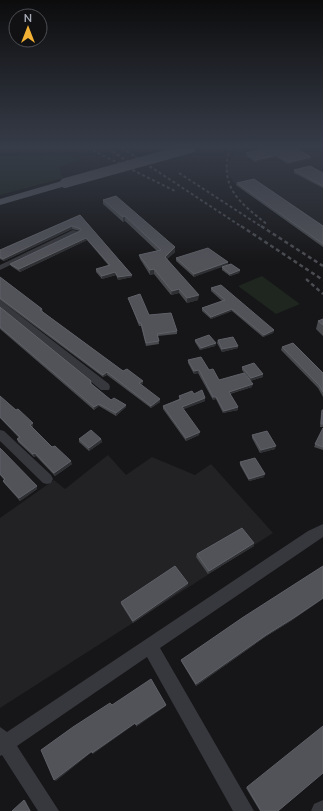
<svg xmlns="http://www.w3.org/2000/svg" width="323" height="811" viewBox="0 0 323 811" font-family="Mulish,sans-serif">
<rect width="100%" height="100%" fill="#161618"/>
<path fill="#222225" d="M236,148H323V247L236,185L225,170Z
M108,455L126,475L152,457L195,475L211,464L273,533L0,708V518L54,480L65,489Z"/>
<path fill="#1e261f" d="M58,154L81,159L59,167L63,178L0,195V157Z
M262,276L300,304L276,314L238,286Z"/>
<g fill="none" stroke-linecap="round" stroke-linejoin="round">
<path fill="#37383d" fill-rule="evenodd" d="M73,230L80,232L0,270V265Z
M0,300L109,384L110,387L109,390H101L0,307Z
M0,430L4,431L51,475L53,479L51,483L47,484L43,483L0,441Z
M323,524V537L160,648L254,811H233L147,657L17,746L59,811H38L2,755L0,756V727L7,732L308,531Z
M323,800V811H311L314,804Z"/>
<path fill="#53555c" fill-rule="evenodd" d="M65,180L70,183L69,185L0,205V199Z"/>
<path stroke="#4a4c52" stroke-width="2" stroke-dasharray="3 2.5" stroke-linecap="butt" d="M88,148L175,191
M108,148L128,162
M122,148L242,227
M230,148C218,187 240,203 268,225
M179,173L262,227"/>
<path stroke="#4a4c52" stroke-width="2.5" stroke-dasharray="4 3" stroke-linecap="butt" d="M241,226L323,280
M261,226L323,266
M306,279L323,294"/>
<path stroke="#53555c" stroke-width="10" d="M65,183L191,148"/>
</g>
<path fill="#47494d" d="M269,148L311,159L288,164L276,157L255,162L246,156V153Z
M294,170L323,173V188L294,173Z
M237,183L323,226V247L236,185Z
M103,200L175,252L167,259L198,300L187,303L179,293L171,295L154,274L150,275L140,259L139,255L157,251L125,221L123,222L103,204Z
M80,215L132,275V277L118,280L116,275L102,279L96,272V269L109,266L87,240L20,272L11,266L10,264L80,231L72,229L4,261L0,259V250Z
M176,258L228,262L194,277L176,261Z
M222,267L240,270L239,273L230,276L222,270Z
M0,277L42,309L43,312L123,371L143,383L141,385L160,402L151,408L107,375L103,377L0,300Z
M211,288L274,330L273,333L263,337L232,311L211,319L202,311V308L222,301L211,291Z
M128,298L149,315L177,331V334L158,336L159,344L146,346L141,326H139L129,300Z
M0,307L91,381L92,384L111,400L126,405V407L116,416L99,406L94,410L0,329Z
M323,319V336L316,329L318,321Z
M195,340L216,343L215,346L200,350L195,342Z
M218,340L238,346V348L222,352L217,343Z
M282,347L323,373V397L318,388L281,350Z
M188,360L209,370L219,380L252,387L230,394L238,407V410L223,413L216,399L213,400L198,373L194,374L188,363Z
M242,367L263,374V377L250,381L242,370Z
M194,394L205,401L183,409L199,435L186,441L163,409V406L179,399V396Z
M0,396L33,426L32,427L52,447L72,464L55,476L36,456L34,457L18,442L17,439L19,438L0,418Z
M322,410H323V427H320L321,413Z
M323,428V450L314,447Z
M252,435L275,449L260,453L252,438Z
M79,439H101L102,442L89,451L79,442Z
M0,448L37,489L20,501L4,483L3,481L4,480L0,475Z
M240,462L264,477L249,481L240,465Z
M254,546L208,574L196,557L197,554Z
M188,585L133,623L121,604V602Z
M294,619L265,637L196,686L181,661V660Z
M247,787L278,811H260L246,788Z"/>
<path fill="#2f3033" d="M277,155L276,157L255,162L256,160Z
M311,157V159L288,164L289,162Z
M125,216V221L123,222V217Z
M72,226V229L4,261L3,259Z
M86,238L87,240L20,272L19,269Z
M175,247V252L165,261V257Z
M228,262V265L194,277V274Z
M154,269V274L150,275V270Z
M240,270L239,273L230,276V274Z
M115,272L116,275L102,279V276Z
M132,275V277L118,280V277Z
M179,289V293L171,295L172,291Z
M199,295L198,300L187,303V298Z
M232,309V311L211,319V317Z
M274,330L273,333L263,337L264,335Z
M216,343L215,346L200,350L201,348Z
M238,346V348L222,352V349Z
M199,370L198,373L194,374V371Z
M107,372V375L103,377V375Z
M263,374V377L250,381L251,378Z
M143,381V383L139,386V383Z
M253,384L252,387L228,394L229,392Z
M213,397H216V399L213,400Z
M205,398V401L182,410V407Z
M160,399V402L151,408V406Z
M99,404V406L94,410V407Z
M126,405V407L116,416V413Z
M238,407V410L223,413L224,411Z
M33,423V426L30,428V425Z
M200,432L199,435L186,441V438Z
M101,439L102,442L89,451V448Z
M276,446L275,449L260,453L261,450Z
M35,453L36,456L34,457L33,454Z
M71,461L72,464L55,476L54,473Z
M265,474L264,477L249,481V479Z
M37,486V489L20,501L19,498Z
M254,543V546L208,574L209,571Z
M188,583V585L133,623V621Z
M323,598V599L294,619L265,637L196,686V684L266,635Z
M166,705V706L136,727V725Z
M135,723V724L93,754L92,753Z
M92,751V752L56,781L54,780Z
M24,800H25L31,811H30Z"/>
<path fill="#525359" stroke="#5f6168" d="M269,148H296L311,157L289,162L277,155L256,160L246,153Z
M310,166L323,173V186L294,170Z
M254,179L323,226V244L237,183Z
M116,196L175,247L165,257L199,295L187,298L179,289L172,291L154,269L150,270L139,255L161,250L125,216L123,217L103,200Z
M80,215L132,275L118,277L115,272L102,276L96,269L110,265L86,238L19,269L10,264L80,231L81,229L72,226L3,259L0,257V250Z
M208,248L228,262L194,274L176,258Z
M231,264L240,270L230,274L222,267Z
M0,277L42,309L40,310L123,371L127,369L143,381L139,383L160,399L151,406L107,372L103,375L0,298Z
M221,285L274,330L264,335L232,309L211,317L202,308L225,300L211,288Z
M140,294L149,315L171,313L177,331L157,334L159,341L146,343L141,323H139L128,298Z
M0,307L91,381L90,383L111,400L114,398L126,405L116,413L99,404L94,407L0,327Z
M323,319V325L318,321Z
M209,335L216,343L201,348L195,340Z
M233,337L238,346L222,349L218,340Z
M293,343L323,373V392L319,385L282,347Z
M201,357L209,370L213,369L219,380L244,373L253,384L229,392L238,407L224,411L216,397H213L199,370L194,371L188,360Z
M254,363L263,374L251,378L242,367Z
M202,390L205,398L182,407L200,432L186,438L163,406L181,399L179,396L192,391L194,394Z
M0,396L16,410L18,409L33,423L30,425L52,447L55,446L71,461L54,473L35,453L33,454L17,439L20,437L0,417Z
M322,410H323V424H321Z
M323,428V447L315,444Z
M91,430L101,439L89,448L79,439Z
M267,431L276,446L261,450L252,435Z
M0,448L37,486L19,498L3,481L5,479L0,474Z
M255,458L265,474L249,479L240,462Z
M242,528L254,543L209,571L197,554Z
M175,566L188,583L133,621L121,602Z
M323,566V598L295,617L266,635L196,684L181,660L242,618Z
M151,679L166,705L136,725L135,723L92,753V751L54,780L41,750L73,727L110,703L112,705Z
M323,726V773L278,811H261L247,787Z
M24,800L30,811H12Z"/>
<linearGradient id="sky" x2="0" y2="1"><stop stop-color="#0c0c0d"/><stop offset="0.56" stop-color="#363c48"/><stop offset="1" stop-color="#363c48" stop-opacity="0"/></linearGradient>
<rect width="323" height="262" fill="url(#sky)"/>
<g transform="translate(28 28)"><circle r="19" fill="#111113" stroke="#4d4f55"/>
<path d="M0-3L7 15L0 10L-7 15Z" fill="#f2b134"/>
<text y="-6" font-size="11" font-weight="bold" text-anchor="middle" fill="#a8adb8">N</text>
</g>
</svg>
